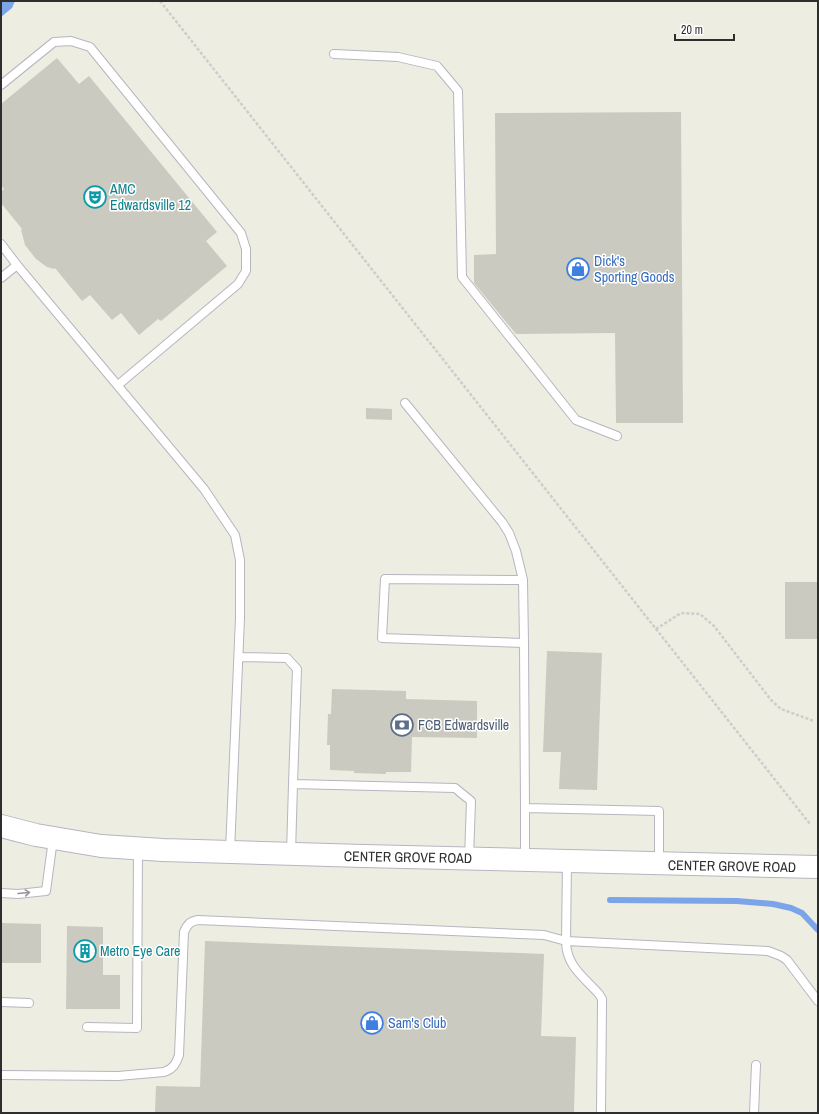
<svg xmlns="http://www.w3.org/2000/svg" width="819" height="1114" viewBox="0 0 819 1114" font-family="'Archivo Narrow',sans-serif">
<rect width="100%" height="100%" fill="#eeede2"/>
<path fill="#7ca4e9" d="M1,1H15L12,8L1,17Z"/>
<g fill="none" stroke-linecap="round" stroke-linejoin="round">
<path stroke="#7ca4e9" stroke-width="6" d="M610,900L737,901L773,904L791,908L802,913L818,930"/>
</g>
<path fill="#cacac0" d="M57,58L79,84L89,76L217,232L206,241L227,266L161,321L158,319L139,335L121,313L112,320L90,295L82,301L55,268L54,269L47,267L36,259L25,245L22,233L21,230L22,229L1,203V192L4,189L1,185V104Z
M681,112L683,423H616L615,333L516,334L474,283V255L496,254L495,113Z
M366,408L392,409V420L366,419Z
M785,582H818V639H785Z
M547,651L602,653L597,790L559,789L561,752H543Z
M332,689L406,691V699L477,701V738L412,737L411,772H386V774L354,773V771L330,770V745H327L328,714H331Z
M1,923L41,924V963H1Z
M67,926L103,927V975H120V1009H66Z
M205,941L544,954L541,1036L576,1037L574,1113H155L156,1086L200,1087Z"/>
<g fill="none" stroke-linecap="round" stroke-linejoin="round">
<g stroke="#b7b5c0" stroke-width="10">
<path id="lane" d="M334,54L398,57L437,66L458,91L462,277L576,420L617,436
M1,85L54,42L71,41L90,47L241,233L246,249V271L238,284L118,385
M1,244L17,265L1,278
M17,265L204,489L235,535L240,560V618L230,851
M405,403L502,522L509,533L516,551L523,580
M524,643L523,580L385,579L382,638L524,643L525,808
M239,657L287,658L297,669L293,784
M291,853L293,784L455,788L471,801L469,858
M525,859V808L659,811V863
M567,862L566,941C566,966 584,977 599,994L602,999V1004L601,1113
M1,893L18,894L46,891L53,839
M1,1002L29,1003
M87,1027L137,1028L138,849
M1,1075L118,1076L164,1072C173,1069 176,1064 179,1055L184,932C187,925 190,921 198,920L544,935L566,941L768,951L781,956L787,960L818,1001
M754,1113L756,1065"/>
</g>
<g stroke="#b7b5c0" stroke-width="24">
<path id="secondary" d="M1,826L36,835L101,846L163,850L363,856L818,867"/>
</g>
<path stroke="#cdcdcd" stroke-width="2.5" stroke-dasharray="3 2" stroke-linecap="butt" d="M160,1L810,824
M656,629L681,613L700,614L714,626L771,700L781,709L814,721"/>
<use href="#lane" stroke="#fff" stroke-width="8"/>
<use href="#secondary" stroke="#fff" stroke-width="22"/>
</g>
<defs><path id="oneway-shaft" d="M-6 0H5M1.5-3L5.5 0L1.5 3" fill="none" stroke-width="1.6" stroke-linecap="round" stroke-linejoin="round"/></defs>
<use stroke="#969696" href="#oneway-shaft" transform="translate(24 893) rotate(-5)"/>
<defs>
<g id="theatre-ring" transform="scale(1.15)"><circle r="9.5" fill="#fff" stroke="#0f9aa8" stroke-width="1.5"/><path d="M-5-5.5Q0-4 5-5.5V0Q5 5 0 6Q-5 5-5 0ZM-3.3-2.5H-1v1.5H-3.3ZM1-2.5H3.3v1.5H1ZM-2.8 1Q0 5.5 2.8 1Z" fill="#0f9aa8"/></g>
<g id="shop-ring" transform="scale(1.15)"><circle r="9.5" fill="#fff" stroke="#3f7fe0" stroke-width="1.5"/><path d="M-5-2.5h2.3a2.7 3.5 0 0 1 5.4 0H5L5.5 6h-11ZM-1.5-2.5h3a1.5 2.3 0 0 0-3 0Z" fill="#3f7fe0"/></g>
<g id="bank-ring" transform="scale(1.15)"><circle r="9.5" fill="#fff" stroke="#5c6f8a" stroke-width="1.5"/><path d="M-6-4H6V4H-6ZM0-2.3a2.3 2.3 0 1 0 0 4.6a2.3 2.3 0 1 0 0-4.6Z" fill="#5c6f8a"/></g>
<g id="building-ring" transform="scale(1.15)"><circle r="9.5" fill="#fff" stroke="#0f9aa8" stroke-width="1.5"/><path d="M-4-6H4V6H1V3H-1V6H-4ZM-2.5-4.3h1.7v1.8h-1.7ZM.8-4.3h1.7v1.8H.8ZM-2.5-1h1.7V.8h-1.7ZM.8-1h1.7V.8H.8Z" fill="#0f9aa8"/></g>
</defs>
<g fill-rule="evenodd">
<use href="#theatre-ring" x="95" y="197"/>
<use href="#shop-ring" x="578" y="269"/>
<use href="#bank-ring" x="402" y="725"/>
<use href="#building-ring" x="85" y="951"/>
<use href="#shop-ring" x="372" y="1023"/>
</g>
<g text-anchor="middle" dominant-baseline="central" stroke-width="3" stroke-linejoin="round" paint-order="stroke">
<g font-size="14" fill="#0d838f" stroke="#fff" text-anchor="start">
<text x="110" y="189">AMC<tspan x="110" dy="16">Edwardsville 12</tspan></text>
<text x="100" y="951">Metro Eye Care</text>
</g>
<g font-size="14" fill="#366cbe" stroke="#fff" text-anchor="start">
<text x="594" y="261">Dick's<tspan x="594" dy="16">Sporting Goods</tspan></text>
<text x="388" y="1023">Sam's Club</text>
</g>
<g font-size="14" fill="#4e5e75" stroke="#fff" text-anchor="start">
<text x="418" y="725">FCB Edwardsville</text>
</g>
<g font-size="14" fill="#2e2e2e" stroke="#fff">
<text transform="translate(408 857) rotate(1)">CENTER GROVE ROAD</text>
<text transform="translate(732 866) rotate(1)">CENTER GROVE ROAD</text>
</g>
</g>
<rect width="819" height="1114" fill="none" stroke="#2e2e2e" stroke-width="4"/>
<path d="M675 34v6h59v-6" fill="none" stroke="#2e2e2e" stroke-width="2"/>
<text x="681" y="34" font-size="12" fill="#2e2e2e" stroke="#ffffff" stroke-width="3" paint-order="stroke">20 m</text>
</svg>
